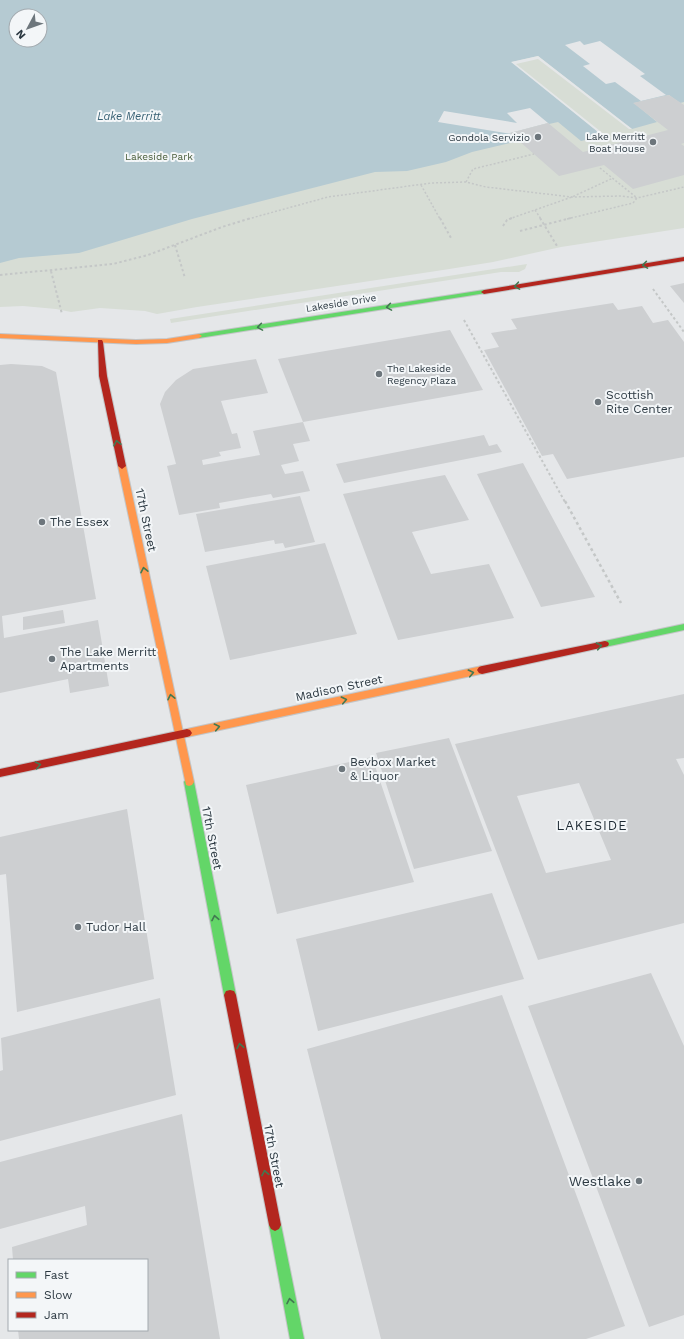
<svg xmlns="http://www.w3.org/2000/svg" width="684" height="1339" viewBox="0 0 684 1339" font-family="'Work Sans',sans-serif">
<rect width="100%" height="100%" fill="#e5e7e9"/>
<path fill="#d7ddd5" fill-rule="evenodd" d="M0,0H684V228L561,247L493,262L443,270L197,307L157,314L145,311L100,308L71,312L56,309L23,306L0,307ZM16,16H40V40H16Z
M527,264L525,269L519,272H501L171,323L170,319Z"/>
<path fill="#b5cad2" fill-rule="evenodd" d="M0,0H684V102L680,103L669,95L634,103L657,122L632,129L538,56L512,62L603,136L581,141L558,122L549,124L548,123L510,133L519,141L472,152L446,162L407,171L375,172L192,219L79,253L19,258L0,263ZM16,16H40V40H16Z"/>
<path fill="#e5e7e9" d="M580,41L584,45L600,41L645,74L640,76L666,95L641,101L615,82L606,84L583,66L590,64L565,45Z
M538,56L632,129H629L538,59L516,64L605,135L603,136L511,62Z
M530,108L548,123L510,133L512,134L438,122L444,111L517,123L507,113Z"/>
<path fill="#cdcfd1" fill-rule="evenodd" d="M669,95L684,105V143L681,144L684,146V175L633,189L604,165L559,176L510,133L548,123L583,152L668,130L633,103Z
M684,283V303L670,286Z
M613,303L618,310L642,306L653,323L668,320L684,342V457L567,479L553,454L542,456L484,350L499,347L491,333L517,329L511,319Z
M450,330L483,390L303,422L278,359Z
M256,359L268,393L221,401L232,434L237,433L241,448L219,452L221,456L202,460L203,465L260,455L253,431L303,422L310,441L293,444L299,461L281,465L285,474L303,471L310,491L273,498L271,494L219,503L220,508L179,515L167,466L176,464L160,404L165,392L176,380L193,369Z
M11,364L42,366L56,372L96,599L2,616L4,638L98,620L109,686L70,693L68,679L0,693V365Z
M484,435L489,446L497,444L502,452L344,483L336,464Z
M523,463L594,595L595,597L541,607L477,474Z
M445,475L469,520L412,532L431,574L489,564L514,618L398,640L343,494Z
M300,496L315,542L285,548L283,543L275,544L274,540L205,552L196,514Z
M325,543L357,634L230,660L206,566Z
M63,610L65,623L23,630V617Z
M684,694V758L676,759L684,775V923L538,960L455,744ZM579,783L611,860L546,873L517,796Z
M449,738L492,851L414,869L376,753Z
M372,757L414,882L277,914L246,785Z
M127,809L154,979L17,1012L6,874L0,875V837Z
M492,893L524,979L318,1031L296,939Z
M651,973L684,1046V1315L649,1327L528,1006Z
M502,995L625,1326L586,1339H381L307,1049Z
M160,998L176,1095L0,1141V1071L3,1070L1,1038Z
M182,1114L220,1339H19L18,1330H147V1260H13L12,1247L87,1225L85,1206L0,1229V1162Z"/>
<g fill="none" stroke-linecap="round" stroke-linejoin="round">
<g stroke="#c3c5c7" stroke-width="2">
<path id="fast" d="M484,290L486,291V293L199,338L196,336L199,334Z
M684,624V630L605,647L602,646L601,644L602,642L605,641Z
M189,778L192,779L194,782L236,995L234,999L230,1000L226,999L224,995L184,782L186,779Z
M275,1219L279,1221L281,1225L304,1339H290L269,1225L271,1221Z"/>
</g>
<g stroke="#c3c5c7" stroke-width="2">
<path id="slow" d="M0,334L136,340L167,339L199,334L202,336L199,338L167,343L136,344L0,338Z
M122,463L126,466L183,732L187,729L482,666L485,667L487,670L485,673L187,737L184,736L194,782L192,785L189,786L186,785L118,466Z"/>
</g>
<g stroke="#c3c5c7" stroke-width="2">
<path id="jam" d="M684,257V261L484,294L481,292L484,290Z
M98,340H102L103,342L107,376L126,466L122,469L118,466L99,376Z
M605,641L608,642L609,644L608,646L605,647L482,674L479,673L477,670L479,667L482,666Z
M187,729L190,730L192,733L190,736L187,737L0,777V769Z
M230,990L234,991L236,995L281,1225L279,1229L275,1231L271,1229L269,1225L224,995L226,991Z"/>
</g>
<path stroke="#c4c7c7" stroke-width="1.5" stroke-dasharray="2 2" stroke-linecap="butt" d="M466,182L473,169L534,154
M421,185L440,219
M535,210L541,219
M248,219L328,197L431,183L466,182L486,187L572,197L621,196L637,198L684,187
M509,219L572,197L613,178
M567,219L633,203L637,198L600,168"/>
<path stroke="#c4c7c7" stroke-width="2" stroke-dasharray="2.5 2.5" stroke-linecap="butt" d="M440,218L451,238
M540,218L557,246
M503,226L507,220L512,218
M520,231L571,218
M175,245L185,278
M51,271L62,314
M0,275L113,264L148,255L222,227L251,218
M653,289L684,332
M464,320L565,502"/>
<path stroke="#c4c7c7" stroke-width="2.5" stroke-dasharray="3 3" stroke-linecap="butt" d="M565,501L621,603"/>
<use href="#fast" fill="#63d668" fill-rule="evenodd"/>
<use href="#slow" fill="#ff974d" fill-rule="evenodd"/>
<use href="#jam" fill="#b3261e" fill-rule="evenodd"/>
</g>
<defs><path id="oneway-chevron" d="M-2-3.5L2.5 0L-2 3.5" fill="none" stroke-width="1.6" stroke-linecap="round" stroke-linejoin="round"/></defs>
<g stroke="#427851">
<use href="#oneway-chevron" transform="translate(645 265) rotate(171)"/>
<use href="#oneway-chevron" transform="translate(517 286) rotate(170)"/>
<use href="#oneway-chevron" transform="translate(389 307) rotate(171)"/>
<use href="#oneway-chevron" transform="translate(260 327) rotate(171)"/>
<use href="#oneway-chevron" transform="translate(117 443) rotate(-102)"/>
<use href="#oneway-chevron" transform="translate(144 570) rotate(-102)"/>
<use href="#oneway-chevron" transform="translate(599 646) rotate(-12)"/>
<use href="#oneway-chevron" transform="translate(471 673) rotate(-12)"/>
<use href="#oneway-chevron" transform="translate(171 697) rotate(-102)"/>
<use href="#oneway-chevron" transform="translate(344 700) rotate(-12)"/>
<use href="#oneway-chevron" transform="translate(217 727) rotate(-12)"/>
<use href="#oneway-chevron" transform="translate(38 765) rotate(-12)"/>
<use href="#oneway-chevron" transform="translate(215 918) rotate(-101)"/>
<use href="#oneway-chevron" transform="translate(240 1046) rotate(-101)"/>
<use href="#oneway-chevron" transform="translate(265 1173) rotate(-101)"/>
<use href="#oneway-chevron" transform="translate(290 1301) rotate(-101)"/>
</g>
<g fill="#6d767c" stroke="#f3f6f8" stroke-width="1.5">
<circle cx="538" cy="137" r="4"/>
<circle cx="653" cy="142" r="4"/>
<circle cx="379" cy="374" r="4"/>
<circle cx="598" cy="402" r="4"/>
<circle cx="42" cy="522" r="4"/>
<circle cx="52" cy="659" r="4"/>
<circle cx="342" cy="769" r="4"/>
<circle cx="78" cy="927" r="4"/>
<circle cx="639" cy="1181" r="4"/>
</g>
<g text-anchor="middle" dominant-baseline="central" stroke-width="4" stroke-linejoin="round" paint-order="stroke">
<g font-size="10" fill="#2c3942" stroke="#f3f6f8" text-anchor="end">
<text x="645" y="136">Lake Merritt<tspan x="645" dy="12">Boat House</tspan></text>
<text x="530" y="137">Gondola Servizio</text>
<text x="387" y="368" text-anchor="start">The Lakeside<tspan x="387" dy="12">Regency Plaza</tspan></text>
</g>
<g font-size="10" fill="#495d3a" stroke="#f3f6f8">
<text x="159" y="156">Lakeside Park</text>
</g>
<g font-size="10" fill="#2c3942" stroke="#f3f6f8">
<text transform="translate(341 303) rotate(-9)">Lakeside Drive</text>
</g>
<g font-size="11" font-style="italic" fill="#386174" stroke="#f3f6f8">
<text x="129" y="116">Lake Merritt</text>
</g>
<g font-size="12" fill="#2c3942" stroke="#f3f6f8" text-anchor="start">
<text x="606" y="395">Scottish<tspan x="606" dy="14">Rite Center</tspan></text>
<text x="50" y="522">The Essex</text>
<text x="60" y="652">The Lake Merritt<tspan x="60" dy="14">Apartments</tspan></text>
<text x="350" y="762">Bevbox Market<tspan x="350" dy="14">&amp; Liquor</tspan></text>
<text x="86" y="927">Tudor Hall</text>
</g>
<g font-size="12" fill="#2c3942" stroke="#f3f6f8">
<text transform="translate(146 520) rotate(78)">17th Street</text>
<text transform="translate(339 688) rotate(-12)">Madison Street</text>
<text transform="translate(212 838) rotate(79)">17th Street</text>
<text transform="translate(274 1156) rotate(79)">17th Street</text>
</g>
<g font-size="13" letter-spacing="1" fill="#1e2a33" stroke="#f3f6f8">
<text x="592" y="825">LAKESIDE</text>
</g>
<g font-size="14" fill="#2c3942" stroke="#f3f6f8" text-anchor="end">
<text x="631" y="1181">Westlake</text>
</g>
</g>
<rect x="8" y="1259" width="140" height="72" fill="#f3f6f8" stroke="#a3aaaf"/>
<rect x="16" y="1272" width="20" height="6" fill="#63d668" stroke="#a3aaaf"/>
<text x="44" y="1279" font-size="12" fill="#2c3942">Fast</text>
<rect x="16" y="1292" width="20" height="6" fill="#ff974d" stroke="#a3aaaf"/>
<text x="44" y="1299" font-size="12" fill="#2c3942">Slow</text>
<rect x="16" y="1312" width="20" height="6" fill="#b3261e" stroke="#a3aaaf"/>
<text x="44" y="1319" font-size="12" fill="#2c3942">Jam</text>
<g transform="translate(28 28) rotate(229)"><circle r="19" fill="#f3f6f8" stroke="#a3aaaf"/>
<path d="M0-3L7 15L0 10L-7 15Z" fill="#6d767c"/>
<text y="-6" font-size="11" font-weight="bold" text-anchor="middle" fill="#2c3942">N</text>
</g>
</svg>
